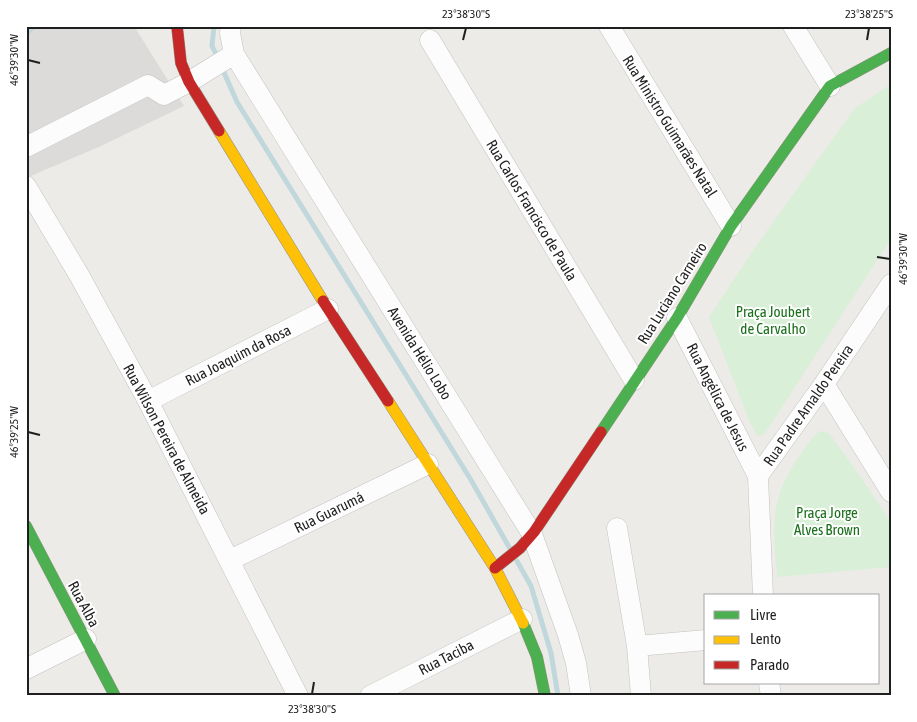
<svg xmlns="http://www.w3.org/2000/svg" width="917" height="722" viewBox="0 0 917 722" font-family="'Asap Condensed',sans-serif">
<rect width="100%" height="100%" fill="#edebe8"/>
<path fill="#dcdbd9" d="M34,26H134L184,106L101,146L26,178V32Z"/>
<path fill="#d9efd8" d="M891,84V239L764,435L758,436L750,423L709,317L754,249L854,109Z
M820,431L829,433L858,473L891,522V567L777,577C773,529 769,499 798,458C805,448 810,438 820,431Z"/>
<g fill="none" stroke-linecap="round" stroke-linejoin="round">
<path stroke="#c0d8db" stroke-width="5" d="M214,26L212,46L218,58
M26,34L34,26
M222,68L237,102L471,480L509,547
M517,561L531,586L551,653L558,696"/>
<g stroke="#c3c2c0" stroke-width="21">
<path id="street" d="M231,26L230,33L234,54L532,534L568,635L576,663L581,696
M609,26L731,226
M793,26L830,86
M430,40L634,380
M26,147L148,85L164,95L189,82L234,54
M26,186L79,275L148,401L298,696
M677,318L758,476
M824,384L891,492
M148,401L328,309
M617,528L637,646L641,696
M230,560L428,464
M763,596L758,476L824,384L891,284
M637,646L706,640
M26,669L86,639
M769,683L771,696
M370,696L522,619"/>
</g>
<g stroke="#949482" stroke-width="12">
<path id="fast" d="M601,432L677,318L731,226L830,86L891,53
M26,526L115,696
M523,623L537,657L545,696"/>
</g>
<g stroke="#949482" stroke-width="12">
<path id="slow" d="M219,131L323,301
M388,401L495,568L523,623"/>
</g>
<g stroke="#949482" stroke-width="12">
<path id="jam" d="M177,26L181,63L189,82L219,131
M323,301L388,401
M495,568L520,548L534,532L601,432"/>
</g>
<use href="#street" stroke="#fcfcfc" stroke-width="20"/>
<use href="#fast" stroke="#4caf50" stroke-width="11"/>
<use href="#slow" stroke="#ffc107" stroke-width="11"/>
<use href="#jam" stroke="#c62828" stroke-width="11"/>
</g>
<path fill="none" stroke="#1f1f1f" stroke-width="2" d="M463,40L466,28M867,40L869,28M28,60L40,63M877,257L890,259M28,432L40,435M312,694L314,682"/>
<g text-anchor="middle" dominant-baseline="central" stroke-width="4" stroke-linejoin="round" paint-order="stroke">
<g font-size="15" fill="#1f1f1f" stroke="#fff">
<text transform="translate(670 126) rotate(58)">Rua Ministro Guimarães Natal</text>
<text transform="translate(532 210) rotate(59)">Rua Carlos Francisco de Paula</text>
<text transform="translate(672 293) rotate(-58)">Rua Luciano Carneiro</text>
<text transform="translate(420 353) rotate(58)">Avenida Hélio Lobo</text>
<text transform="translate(238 355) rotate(-27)">Rua Joaquim da Rosa</text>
<text transform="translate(718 397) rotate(63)">Rua Angélica de Jesus</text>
<text transform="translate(808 405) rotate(-55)">Rua Padre Arnaldo Pereira</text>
<text transform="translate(167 439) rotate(62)">Rua Wilson Pereira de Almeida</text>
<text transform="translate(329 512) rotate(-26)">Rua Guarumá</text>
<text transform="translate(84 604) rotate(62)">Rua Alba</text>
<text transform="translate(446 657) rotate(-27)">Rua Taciba</text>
</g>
<g font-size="15" fill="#1a701b" stroke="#fff">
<text x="773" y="311">Praça Joubert<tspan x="773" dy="17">de Carvalho</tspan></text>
<text x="827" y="512">Praça Jorge<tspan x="827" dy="17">Alves Brown</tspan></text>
</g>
</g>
<rect width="917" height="722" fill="none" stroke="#ffffff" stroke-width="55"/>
<rect x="704" y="594" width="175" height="90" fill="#ffffff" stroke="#a5a5a5"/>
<rect x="714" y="611" width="25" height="8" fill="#4caf50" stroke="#a5a5a5"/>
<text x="750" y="620" font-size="15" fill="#1f1f1f">Livre</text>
<rect x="714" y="636" width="25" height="8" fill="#ffc107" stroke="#a5a5a5"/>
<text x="750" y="644" font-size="15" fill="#1f1f1f">Lento</text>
<rect x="714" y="661" width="25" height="8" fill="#c62828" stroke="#a5a5a5"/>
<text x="750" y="670" font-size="15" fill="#1f1f1f">Parado</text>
<rect x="28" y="28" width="862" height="666" fill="none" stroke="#1f1f1f" stroke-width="2"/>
<g font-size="12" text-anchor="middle" fill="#1f1f1f">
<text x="466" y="18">23°38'30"S</text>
<text x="869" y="18">23°38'25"S</text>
<text transform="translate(14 60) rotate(-90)" y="4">46°39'30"W</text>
<text transform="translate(903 259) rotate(-90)" y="4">46°39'30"W</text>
<text transform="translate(14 432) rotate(-90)" y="4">46°39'25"W</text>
<text x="312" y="713">23°38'30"S</text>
</g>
</svg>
